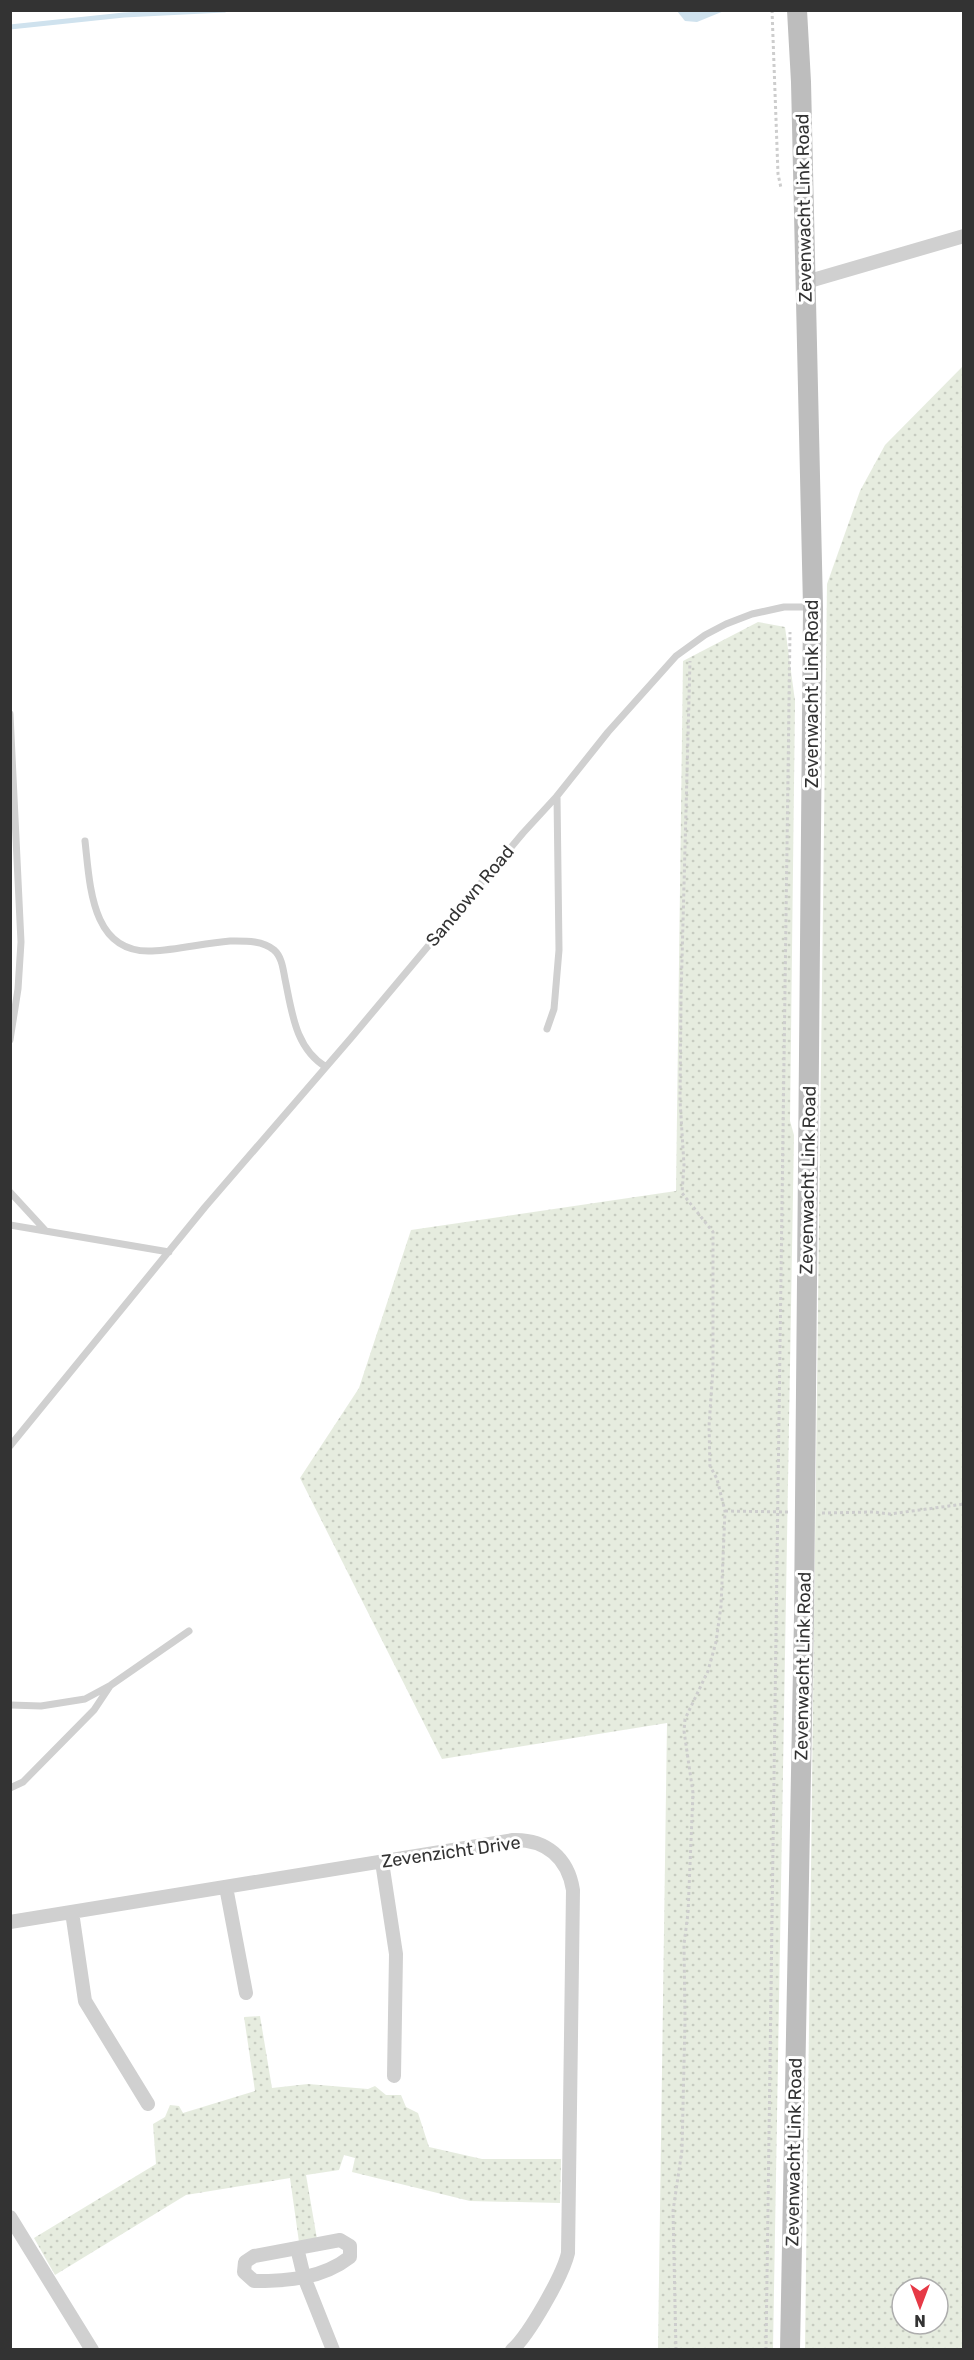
<svg xmlns="http://www.w3.org/2000/svg" width="974" height="2360" viewBox="0 0 974 2360" font-family="Rubik,sans-serif">
<defs>
<pattern id="grass-dots" width="8" height="8" patternUnits="userSpaceOnUse" patternTransform="scale(1.5)"><rect width="8" height="8" fill="#e6ecdf"/><path d="M2 2h.1M6 6h.1" fill="none" stroke="#c6cbc0" stroke-width="1.8" stroke-linecap="round"/></pattern>
</defs>
<rect width="100%" height="100%" fill="#fff"/>
<path fill="url(#grass-dots)" fill-rule="evenodd" d="M963,366V2349H805L827,584L860,491L885,445ZM902,2288H938V2324H902Z
M758,622L785,627L795,701L790,1121L794,1135L773,2349H658L667,1723L442,1759L300,1478L359,1388L411,1230L676,1191L683,661Z
M260,2016L272,2088L308,2084L368,2089L375,2086L386,2095H401L406,2107L418,2113L429,2147L482,2159H561L560,2203L470,2201L352,2172L355,2158L344,2155L339,2170L306,2175L317,2239L299,2242L290,2178L186,2195L55,2275L34,2238L156,2164L153,2124L165,2117L170,2105L179,2106L183,2113L255,2091L244,2017Z"/>
<path fill="#cfe2ee" d="M677,11H724L697,22L685,21Z"/>
<g fill="none" stroke-linecap="round" stroke-linejoin="round">
<path stroke="#cfe2ee" stroke-width="5" d="M10,27L124,15L224,10"/>
<path stroke="#cdcdcd" stroke-width="3" stroke-dasharray="3 3" stroke-linecap="butt" d="M772,10L778,174L781,188
M725,1511L789,1512
M822,1513L873,1512L890,1514L964,1504
M676,2350L673,2211L682,2150L685,2021L684,1944L688,1913L693,1793L684,1731L685,1719L708,1671L716,1642L721,1606L725,1511L717,1479L710,1466L709,1426L713,1369V1232L682,1193L684,1165L680,1100L681,997L690,661
M766,2350L790,632"/>
<path stroke="#d0d0d0" stroke-width="7" d="M10,714L21,942L18,989L10,1040
M85,841C90,885 91,954 152,951C178,950 204,943 230,941C244,941 262,940 274,950C282,957 283,969 285,979C292,1012 295,1048 326,1067
M547,1029L554,1009L559,950L557,796
M10,1192L45,1230
M10,1225L169,1252
M10,1446L205,1207L351,1038L523,833L557,796L608,732L676,656L705,635L726,624L752,614L784,607H811
M10,1705L41,1706L85,1699L111,1685L189,1631
M10,1788L23,1782L94,1710L110,1686"/>
<path stroke="#d0d0d0" stroke-width="14" d="M806,282L964,236
M382,1862L396,1954L394,2076
M226,1887L246,1993
M72,1912L85,2001L148,2104
M10,1922L513,1840C546,1839 568,1858 573,1890L568,2253C563,2275 529,2335 512,2350
M10,2217L92,2350
M340,2240L350,2246V2257C322,2279 287,2281 254,2281L244,2272L245,2262L254,2256Z
M297,2248L304,2277L333,2350"/>
<path stroke="#bdbdbd" stroke-width="20" d="M790,2350L804,1616L813,607L801,82L797,10"/>
</g>
<g text-anchor="middle" dominant-baseline="central" stroke-width="6" stroke-linejoin="round" paint-order="stroke">
<g font-size="18" fill="#333" stroke="#fff">
<text transform="translate(804 208) rotate(-91)">Zevenwacht Link Road</text>
<text transform="translate(812 694) rotate(-90)">Zevenwacht Link Road</text>
<text transform="translate(470 896) rotate(-50)">Sandown Road</text>
<text transform="translate(808 1180) rotate(-89)">Zevenwacht Link Road</text>
<text transform="translate(803 1666) rotate(-89)">Zevenwacht Link Road</text>
<text transform="translate(451 1852) rotate(-8)">Zevenzicht Drive</text>
<text transform="translate(794 2152) rotate(-89)">Zevenwacht Link Road</text>
</g>
</g>
<rect width="974" height="2360" fill="none" stroke="#333333" stroke-width="24"/>
<g transform="translate(920 2306) rotate(180)"><circle r="28" fill="#ffffff" stroke="#adadad" stroke-width="1.5"/>
<path d="M0-4.5L10 22L0 15L-10 22Z" fill="#e63946"/>
<text y="-9" font-size="16" font-weight="bold" text-anchor="middle" fill="#333333">N</text>
</g>
</svg>
